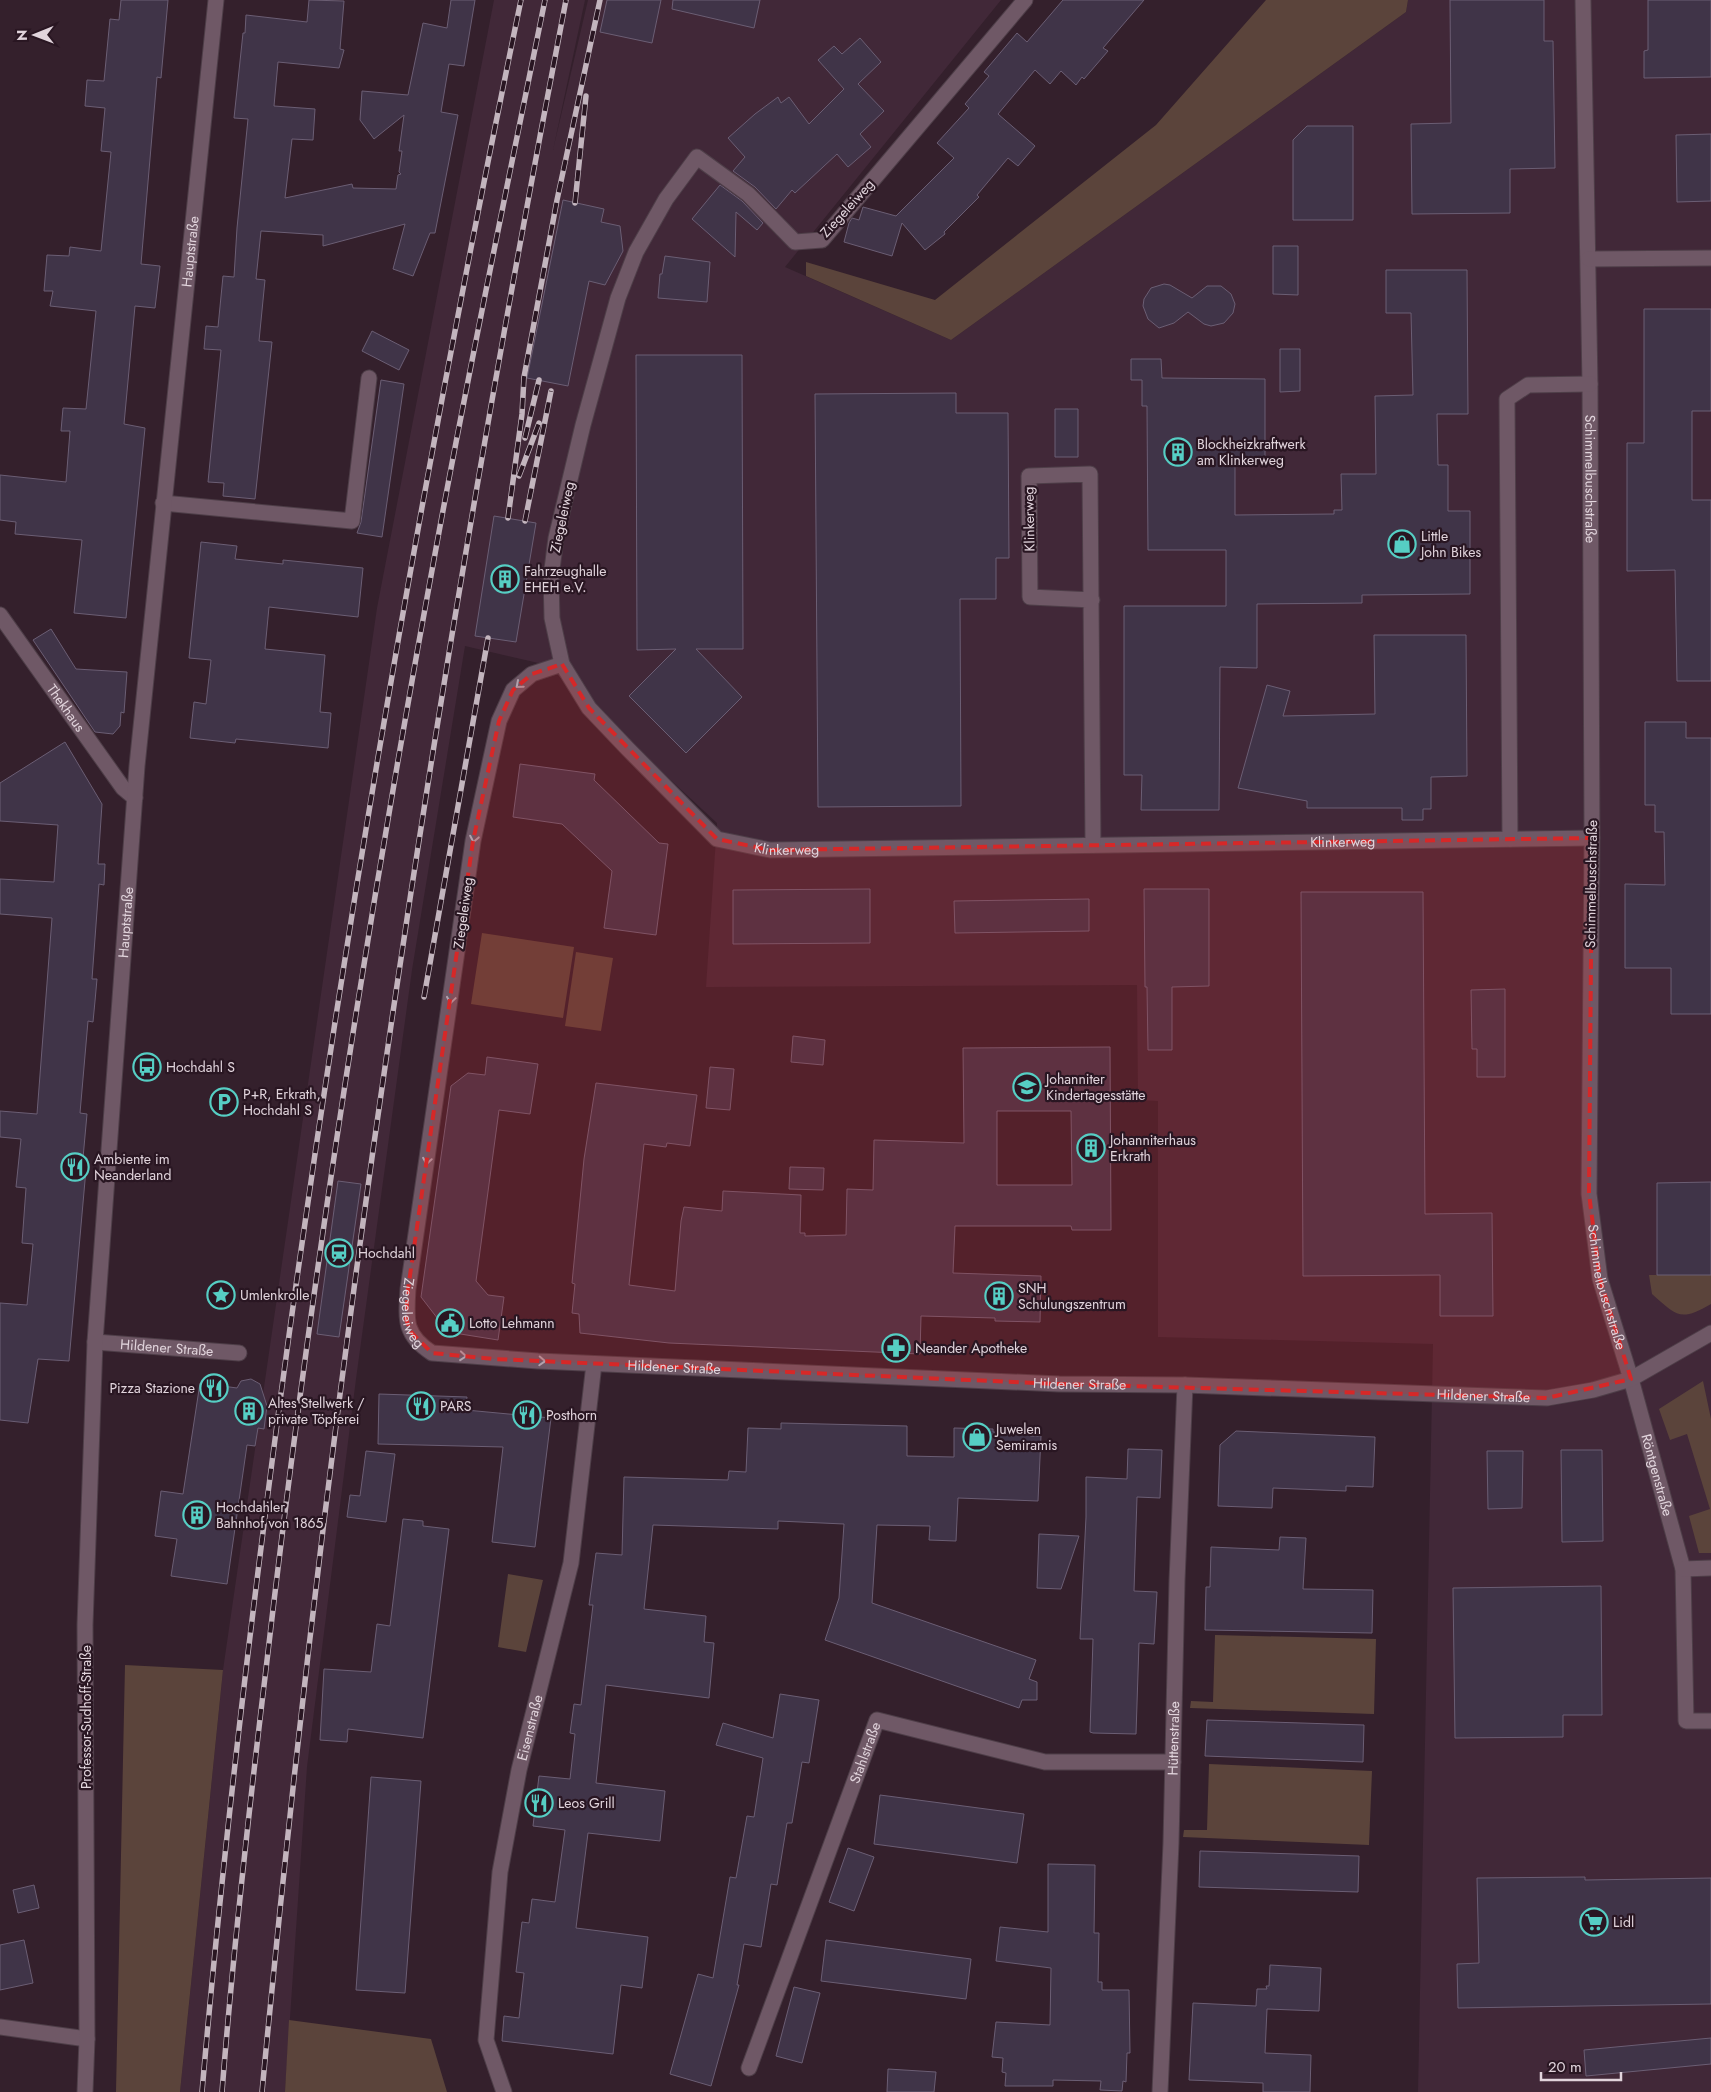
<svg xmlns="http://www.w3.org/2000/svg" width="1711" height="2092" viewBox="0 0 1711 2092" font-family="Jost,sans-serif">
<rect width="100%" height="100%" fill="#34202c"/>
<path fill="#412838" d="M494,0H585L553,150L588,0H1001L785,267L951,340L1406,12L1408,0H1711V2092H1418L1433,1344L1158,1337V1101L1138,1100L1137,985L706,987L717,823L547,665L465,646L412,970L356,1379L307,1767L285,2092H180L223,1670L377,608Z"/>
<path fill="#5b443b" d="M1266,0H1408L1406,12L951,340L806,276V262L935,300L1156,125Z
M482,933L574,947L563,1018L471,1004Z
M576,952L613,958L601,1031L565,1026Z
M1649,1275H1711V1304C1680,1322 1677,1316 1652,1294Z
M1703,1381L1711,1419V1553H1699L1689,1516L1710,1509L1687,1434L1670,1440L1659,1409Z
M508,1574L543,1580L526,1652L498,1647Z
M1215,1635L1376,1639L1374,1714L1190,1708L1191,1701L1213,1702Z
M125,1665L223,1670L180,2092H116Z
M1209,1764L1372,1771L1369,1845L1183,1837L1184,1830H1207Z
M289,2020L431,2039L447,2092H285Z"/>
<path fill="#403448" stroke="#6b5e74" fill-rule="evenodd" d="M121,0H168L161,78L157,77L141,264L160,266L155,308L135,306L124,424L145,428L126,618L74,613L82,540L15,534L16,522L0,520V475L66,482L70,431H61L63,408L86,409L96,311L50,306L53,291H44L47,255L69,256L70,247L101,251L111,152L101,151L105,108L85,106L87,80L104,81L110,19L119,20Z
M309,0L344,1L340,49L344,50L339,68L278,62L274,106L315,109L313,140L292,139L285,198L352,184L353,188L396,189L398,175L401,174L399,172L402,151H399L404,115L374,139L360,120L362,91L408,95L423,23L447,28L451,0H475L464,66L449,64L441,112L458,115L435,233H430L413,276L393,269L405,224L323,246V235L261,231L256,279L265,280L259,341L272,342L255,499L223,496L224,483L208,482L221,350L204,349L206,326L218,327L223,276L234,277L237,228L248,119L234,118L243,33H245L246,15L307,22Z
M607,0H661L652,43L600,32Z
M673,0H760L754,28L672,9Z
M1063,0H1144L1103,48L1108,51L1084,79L1082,77L1076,85L1061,71L1050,84L1035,70L998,114L1035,146L1018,166L1008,158L977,195L979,197L944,232L945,234L925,250L902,223L892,256L844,242L849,223L852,218L859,220L863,207L896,216L954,158L937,143L969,108L965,104L989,76L984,72L1017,33L1027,42Z
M1450,0H1544V41H1553L1555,168L1510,169V213L1412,214L1411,124L1451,123Z
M1648,0H1711V77L1644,78V51L1648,50Z
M860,38L881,62L858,84L884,111L860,134L871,147L848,167L837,154L795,193L792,190L776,209L755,187L733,171L745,157L728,138L755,114L778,97L781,103L789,97L809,124L844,89L818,60L834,46L842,54Z
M1307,126H1353V220H1293V140Z
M1711,134V201L1677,202L1676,135Z
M720,185L742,201L763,223L757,230L736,212L735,257L692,219Z
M563,200L604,209L601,222L620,226L623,251L605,285L589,281L568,386L527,378Z
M1273,246H1298V295L1273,294Z
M665,256L710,262L707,302L658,298L660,274H662Z
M1386,270H1467L1468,414H1437L1438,465H1448V511H1470V594L1362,595V603L1257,604V668L1220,667L1219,810H1141L1142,775H1124V606H1226V550H1148L1147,406H1142V380H1131V359H1161L1162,378L1265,379V461H1235V515L1334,514V510H1342L1341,474H1376L1375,396L1413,395L1411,313H1386Z
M1164,284L1170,285L1192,298L1207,286H1221L1231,294L1235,304L1233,313L1224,323L1211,326L1204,324L1188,312L1174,323L1159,328L1148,319L1143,306L1144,299L1151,288Z
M1644,309H1711V411H1692V500H1711V681H1677L1675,570L1627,571V443H1644Z
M372,331L409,350L399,370L362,351Z
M1280,349H1300V391L1280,392Z
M636,355H742L743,649H696L742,697L686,753L629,696L676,649L637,650Z
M381,380L404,384L382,537L357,533L361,522Z
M956,393V413H1008L1009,558H996V599H960L961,806L818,807L815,394Z
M1055,409H1078V457H1055Z
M494,516L536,523L516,642L475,636Z
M201,542L237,546L235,559L283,564V560L363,568L358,617L269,607L265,649L325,655L320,712L331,713L328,748L236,739L235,743L190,738L194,702L206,704L211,660L189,658Z
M51,629L76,669L127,672L124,713L121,712L120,726L113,734L95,732L33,640Z
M1374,635H1466L1467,776L1431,777V809H1423V820H1402V808H1307V801L1238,788L1267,685L1290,691L1283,716L1375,714Z
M1645,722H1686V738H1711V1014H1671V968H1625V884L1665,885L1664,832H1655V805H1645Z
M65,742L102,804L98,864H105L104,885L99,884L92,979H97L95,1001L93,1022L88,1021L80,1113L87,1114L83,1158H87L69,1361L38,1359L28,1423L0,1420V1303L27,1305L33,1244L22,1243L26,1188L16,1187L21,1139L0,1137V1111L37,1114L52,918L0,914V879L54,882L58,825L0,821V783Z
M520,764L595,774L594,780L659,843L668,844L656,935L604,928L612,871L562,824L513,817Z
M870,889V943L733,944V890Z
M1144,889H1209V986L1172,987V1050H1148L1147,987H1145Z
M1301,892H1423L1425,1214L1492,1213L1493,1316H1440V1275L1303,1276Z
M1089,899V931L955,933L954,901Z
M1505,989V1077H1477V1049H1472L1471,990Z
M793,1036L825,1040L823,1065L791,1062Z
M1110,1047L1111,1230H1072L1071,1226H955L953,1273L1041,1276L1040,1322L995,1321V1318L921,1316L920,1354L669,1343L580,1333L579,1314L572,1313L575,1284L572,1283L584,1159L596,1083L697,1095L690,1146L667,1143L666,1147L644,1144L629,1285L675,1291L681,1221L684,1207L722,1211L723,1191L801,1195L800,1233H805V1236L846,1235L847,1189L873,1190L874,1140L964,1143L963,1048ZM997,1111H1071L1072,1185H997Z
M487,1057L538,1064L530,1114L499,1110L476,1281L488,1295L504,1297L498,1340L448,1332L421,1297L451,1086L468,1073L485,1075Z
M710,1067L734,1069L730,1110L706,1108Z
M790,1167L824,1168L823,1190L789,1189Z
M338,1181L361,1184L339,1337L317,1334Z
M1711,1182V1275H1657V1183Z
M251,1379L260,1384L267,1406L264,1429L258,1428L255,1446L247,1445L227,1584L171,1576L177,1539L155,1536L161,1491L183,1494L200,1383L237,1388L241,1381Z
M379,1394L467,1397L466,1410L551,1418L535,1547L492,1542L503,1447L378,1444Z
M781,1423L907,1426V1456L954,1457V1428L993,1429V1432L1030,1434V1436H1041L1038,1501L958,1498L956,1541L929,1540L930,1526L877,1525L872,1603L1036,1660L1029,1679L1037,1682V1700H1022L1019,1708L825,1640L839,1598L844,1524L778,1521V1529L653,1525L644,1609L706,1616L704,1642L714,1643L709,1698L606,1685L596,1783L665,1791L660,1841L588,1833L576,1928L648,1937L642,1988L621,1985L613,2054L502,2041L504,2016L519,2018L524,1973L516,1972L522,1922L529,1923L532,1899L555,1902L565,1830L533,1826L539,1776L570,1779L575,1734L570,1733L574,1704L581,1705L593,1605H589L596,1553L622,1555L624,1477L728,1480L729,1471L746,1472L748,1428L781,1429Z
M1236,1431L1375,1437L1373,1487L1346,1486V1491L1273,1488L1272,1508L1218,1506L1220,1445Z
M1128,1449L1162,1450L1160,1498L1137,1497L1134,1591L1157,1592L1154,1644L1139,1643L1136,1734L1093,1733L1090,1732L1093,1639H1080L1086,1517V1477L1127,1479Z
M1561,1450H1602L1603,1541L1562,1542Z
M366,1451L395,1454L386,1522L347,1517L350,1495L360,1496Z
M1487,1451H1523L1522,1508L1488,1509Z
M403,1519L423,1521V1526L449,1529L423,1738L348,1729L347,1742L320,1740L324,1669L371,1672L377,1624L390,1626Z
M1039,1534L1079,1536L1061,1589L1037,1588Z
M1280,1537L1306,1538L1303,1589L1373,1590L1372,1633L1205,1630L1206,1587H1210L1211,1547L1279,1550Z
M1601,1586L1602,1715H1563V1737L1455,1738L1453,1588Z
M780,1694L819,1700L809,1763L802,1762L792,1823H787L777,1885L771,1884L761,1947L744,1944L737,1985H739L711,2086L670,2074L698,1974L713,1978L730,1877L736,1878L747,1816L754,1817L763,1758L716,1745L723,1723L773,1738Z
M1207,1720L1364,1725L1363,1762L1205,1756Z
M371,1777L421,1781L405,1993L356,1990Z
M880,1795L1024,1814L1017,1863L874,1844Z
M848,1848L874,1857L854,1911L829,1902Z
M1200,1851L1359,1856L1358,1892L1199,1887Z
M1048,1864L1095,1865L1094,1933H1099L1098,1982H1102V1990H1129L1130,2053H1127L1126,2082L1123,2081L1122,2091L1100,2090L1101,2081L1053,2080V2086H1005L1006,2073L1002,2072L1003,2058L992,2057L996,2022L1050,2025L1051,1968L996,1961L1000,1927L1048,1932Z
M1585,1877V1880L1711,1878V2004L1458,2008L1457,1964L1479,1963L1477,1878Z
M34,1885L39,1908L18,1913L13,1890Z
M24,1940L33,1983L0,1990V1945Z
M826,1940L971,1959L966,1999L821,1981Z
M1270,1965L1321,1968L1319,2011L1267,2009L1265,2053L1311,2055L1310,2092H1263V2083L1189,2080L1193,2003L1256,2006L1257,1989H1267L1266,1986H1269Z
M794,1987L820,1993L802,2063L776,2056Z
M1711,2038V2064L1586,2076L1584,2050Z
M888,2069L936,2072L934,2092H887Z"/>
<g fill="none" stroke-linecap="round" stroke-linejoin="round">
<g stroke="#4e3e48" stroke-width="17">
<g id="minor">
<path id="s1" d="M1025,0L822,240L795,242L748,194L697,157L666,199L636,252L618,298L583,425L556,538L551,577L552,618L562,664L589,708L627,748L717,839L770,850L1592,838"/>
<path id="s2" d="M1583,0L1590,384L1592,838L1589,1194L1600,1279L1631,1379L1683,1569L1686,1721H1711"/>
<path d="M1589,259L1711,258"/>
<path d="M163,503L352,521L369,378"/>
<path d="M1092,600L1030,597L1029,476L1090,474L1093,845"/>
<path id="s3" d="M0,615L123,788L135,798"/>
<path id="s4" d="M562,664L532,674L513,690L499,721L473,841L408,1289C406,1320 404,1335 432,1353L538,1361L1059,1384L1185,1385L1547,1398L1593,1390L1631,1379L1711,1333"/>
<path d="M1510,839L1507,399L1528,385L1590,384"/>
<path id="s5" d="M95,1342L239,1353"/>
<path d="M1683,1569L1711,1568"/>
<path d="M0,2027L87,2039"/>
<path id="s6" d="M749,2068L877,1720L1045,1762H1173"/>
<path id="s7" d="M85,2092L87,2039L85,1625L95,1342L137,766L216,0"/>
<path id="s8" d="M504,2092L486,2040L500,1872L519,1770L571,1563L594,1364"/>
<path id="s9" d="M1160,2092L1171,1843L1177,1581L1185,1385"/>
</g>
</g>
<use href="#minor" stroke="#6f5866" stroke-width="15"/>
<g stroke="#c3b5be" stroke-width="5.5">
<path id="rail" d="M575,203L586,96
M525,438L539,380
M519,476L539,423
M508,518L522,414L524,377L557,200L600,0
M525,521L551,391
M424,997L488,638
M202,2092C222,1859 250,1626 281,1394C344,927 425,462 521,0
M222,2092C233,1950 249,1810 266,1669C310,1288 369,909 439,532C472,354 509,177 545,0
M262,2092C328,1390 432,692 566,0"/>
</g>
<use href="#rail" stroke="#291622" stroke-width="4" stroke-dasharray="11" stroke-linecap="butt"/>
</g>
<defs><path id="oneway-chevron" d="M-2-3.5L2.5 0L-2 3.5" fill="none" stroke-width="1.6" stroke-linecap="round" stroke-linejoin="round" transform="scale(1.25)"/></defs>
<g stroke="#b3a2ad">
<use href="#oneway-chevron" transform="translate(519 685) rotate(139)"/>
<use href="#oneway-chevron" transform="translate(474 839) rotate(101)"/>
<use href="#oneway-chevron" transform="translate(451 1000) rotate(98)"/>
<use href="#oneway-chevron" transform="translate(427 1161) rotate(99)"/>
<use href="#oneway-chevron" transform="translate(463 1356) rotate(5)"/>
<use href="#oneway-chevron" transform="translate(542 1361) rotate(3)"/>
</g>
<path fill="#d62828" fill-opacity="0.2" stroke="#d62828" stroke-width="4" stroke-dasharray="10 6" stroke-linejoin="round" d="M562,664L589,708L717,839L770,850L1592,838L1589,1194L1600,1279L1631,1379L1547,1398L1059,1384L494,1359L432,1353L411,1332L406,1319L408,1289L473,841L499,721L513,690L532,674Z"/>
<defs>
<g id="building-ring" transform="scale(1.4375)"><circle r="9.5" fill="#291622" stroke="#56cec4" stroke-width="1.5"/><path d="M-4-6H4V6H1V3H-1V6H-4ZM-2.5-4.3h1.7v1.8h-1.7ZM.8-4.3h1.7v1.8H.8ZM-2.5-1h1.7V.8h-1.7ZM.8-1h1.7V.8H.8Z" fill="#56cec4"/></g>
<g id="shop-ring" transform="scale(1.4375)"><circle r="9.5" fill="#291622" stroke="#56cec4" stroke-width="1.5"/><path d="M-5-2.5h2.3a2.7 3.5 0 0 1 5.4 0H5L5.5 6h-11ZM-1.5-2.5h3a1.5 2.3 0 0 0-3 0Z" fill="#56cec4"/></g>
<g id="bus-ring" transform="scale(1.4375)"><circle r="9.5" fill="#291622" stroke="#56cec4" stroke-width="1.5"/><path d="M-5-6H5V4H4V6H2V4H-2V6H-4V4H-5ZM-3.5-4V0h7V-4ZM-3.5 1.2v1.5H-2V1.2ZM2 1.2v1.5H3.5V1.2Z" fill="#56cec4"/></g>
<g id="school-ring" transform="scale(1.4375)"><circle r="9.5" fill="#291622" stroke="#56cec4" stroke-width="1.5"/><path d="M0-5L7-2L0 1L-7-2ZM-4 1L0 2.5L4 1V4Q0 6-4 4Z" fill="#56cec4"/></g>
<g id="parking-ring" transform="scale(1.4375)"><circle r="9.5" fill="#291622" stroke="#56cec4" stroke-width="1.5"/><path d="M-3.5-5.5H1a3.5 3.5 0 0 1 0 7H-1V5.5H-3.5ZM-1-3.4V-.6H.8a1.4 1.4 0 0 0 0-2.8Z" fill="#56cec4"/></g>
<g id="restaurant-ring" transform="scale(1.4375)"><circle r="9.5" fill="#291622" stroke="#56cec4" stroke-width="1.5"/><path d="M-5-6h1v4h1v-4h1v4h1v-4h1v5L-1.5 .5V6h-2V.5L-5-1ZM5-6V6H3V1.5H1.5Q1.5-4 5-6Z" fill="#56cec4"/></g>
<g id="station-ring" transform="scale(1.4375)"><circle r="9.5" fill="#291622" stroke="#56cec4" stroke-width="1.5"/><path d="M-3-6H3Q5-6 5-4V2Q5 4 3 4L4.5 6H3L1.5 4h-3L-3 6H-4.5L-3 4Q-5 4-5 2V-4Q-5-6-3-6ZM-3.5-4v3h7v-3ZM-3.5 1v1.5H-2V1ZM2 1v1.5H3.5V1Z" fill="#56cec4"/></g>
<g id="sight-ring" transform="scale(1.4375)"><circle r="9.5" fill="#291622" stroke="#56cec4" stroke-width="1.5"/><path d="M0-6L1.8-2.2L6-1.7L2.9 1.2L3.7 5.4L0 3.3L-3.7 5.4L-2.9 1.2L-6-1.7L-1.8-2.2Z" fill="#56cec4"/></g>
<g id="civic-ring" transform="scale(1.4375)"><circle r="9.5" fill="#291622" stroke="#56cec4" stroke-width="1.5"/><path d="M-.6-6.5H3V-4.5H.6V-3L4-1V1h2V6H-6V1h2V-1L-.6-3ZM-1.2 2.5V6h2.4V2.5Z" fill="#56cec4"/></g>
<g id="pharmacy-ring" transform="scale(1.4375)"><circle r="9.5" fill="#291622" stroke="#56cec4" stroke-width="1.5"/><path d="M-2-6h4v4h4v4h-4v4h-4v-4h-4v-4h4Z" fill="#56cec4"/></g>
<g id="supermarket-ring" transform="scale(1.4375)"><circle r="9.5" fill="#291622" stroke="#56cec4" stroke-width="1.5"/><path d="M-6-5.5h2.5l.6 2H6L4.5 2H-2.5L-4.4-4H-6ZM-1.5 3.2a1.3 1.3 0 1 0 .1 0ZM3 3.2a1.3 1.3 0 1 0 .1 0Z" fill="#56cec4"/></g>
</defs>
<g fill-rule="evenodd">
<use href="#building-ring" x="1178" y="452"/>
<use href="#shop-ring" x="1402" y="544"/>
<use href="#building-ring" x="505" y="579"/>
<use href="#bus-ring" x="147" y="1067"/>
<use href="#school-ring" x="1027" y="1087"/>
<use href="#parking-ring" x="224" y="1102"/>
<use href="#building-ring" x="1091" y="1148"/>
<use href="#restaurant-ring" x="75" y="1167"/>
<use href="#station-ring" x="339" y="1253"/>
<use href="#sight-ring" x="221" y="1295"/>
<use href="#building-ring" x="999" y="1296"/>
<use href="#civic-ring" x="450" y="1323"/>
<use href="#pharmacy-ring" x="896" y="1348"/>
<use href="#restaurant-ring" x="214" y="1388"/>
<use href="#restaurant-ring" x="421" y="1406"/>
<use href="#building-ring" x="249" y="1411"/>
<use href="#restaurant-ring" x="527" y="1415"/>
<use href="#shop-ring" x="977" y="1437"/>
<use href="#building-ring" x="197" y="1515"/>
<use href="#restaurant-ring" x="539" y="1803"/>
<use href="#supermarket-ring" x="1594" y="1922"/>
</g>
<g text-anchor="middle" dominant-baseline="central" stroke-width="4.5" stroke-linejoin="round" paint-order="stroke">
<g font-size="14" fill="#e1d4dc" stroke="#291622">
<text transform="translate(847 208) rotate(-48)">Ziegeleiweg</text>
<text stroke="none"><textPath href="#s7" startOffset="1845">Hauptstraße</textPath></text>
<text stroke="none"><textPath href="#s2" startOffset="479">Schimmelbuschstraße</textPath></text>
<text transform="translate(562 517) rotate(-78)">Ziegeleiweg</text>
<text transform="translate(1029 519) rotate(-91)">Klinkerweg</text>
<text stroke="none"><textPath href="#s3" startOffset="114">Thekhaus</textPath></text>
<text stroke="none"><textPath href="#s1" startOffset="1871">Klinkerweg</textPath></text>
<text stroke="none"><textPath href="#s1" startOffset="1315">Klinkerweg</textPath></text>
<text transform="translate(1591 884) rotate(-89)">Schimmelbuschstraße</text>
<text transform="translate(463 913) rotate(-82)">Ziegeleiweg</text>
<text stroke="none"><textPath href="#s7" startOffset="1171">Hauptstraße</textPath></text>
<text stroke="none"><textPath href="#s2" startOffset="1289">Schimmelbuschstraße</textPath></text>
<text stroke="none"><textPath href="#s4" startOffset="691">Ziegeleiweg</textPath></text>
<text stroke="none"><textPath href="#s5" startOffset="72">Hildener Straße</textPath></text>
<text stroke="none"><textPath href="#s4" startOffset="982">Hildener Straße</textPath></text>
<text stroke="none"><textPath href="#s4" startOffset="1388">Hildener Straße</textPath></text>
<text stroke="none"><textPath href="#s4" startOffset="1792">Hildener Straße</textPath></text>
<text stroke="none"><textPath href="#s2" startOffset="1484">Röntgenstraße</textPath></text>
<text transform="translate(86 1717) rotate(-90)">Professor-Sudhoff-Straße</text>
<text stroke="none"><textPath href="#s8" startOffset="371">Eisenstraße</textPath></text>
<text stroke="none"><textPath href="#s9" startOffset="354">Hüttenstraße</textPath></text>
<text stroke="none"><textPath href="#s6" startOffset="336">Stahlstraße</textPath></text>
</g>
<g font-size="14" fill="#e1d4dc" stroke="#291622" text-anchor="start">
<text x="1197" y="444">Blockheizkraftwerk<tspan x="1197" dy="16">am Klinkerweg</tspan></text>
<text x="1421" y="536">Little<tspan x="1421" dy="16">John Bikes</tspan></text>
<text x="524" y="571">Fahrzeughalle<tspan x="524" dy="16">EHEH e.V.</tspan></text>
<text x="166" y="1067">Hochdahl S</text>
<text x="1046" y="1079">Johanniter<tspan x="1046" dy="16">Kindertagesstätte</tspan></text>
<text x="243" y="1094">P+R, Erkrath,<tspan x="243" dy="16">Hochdahl S</tspan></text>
<text x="1110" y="1140">Johanniterhaus<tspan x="1110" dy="16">Erkrath</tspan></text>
<text x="94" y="1159">Ambiente im<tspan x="94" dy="16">Neanderland</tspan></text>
<text x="358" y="1253">Hochdahl</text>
<text x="1018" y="1288">SNH<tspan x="1018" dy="16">Schulungszentrum</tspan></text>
<text x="240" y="1295">Umlenkrolle</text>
<text x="469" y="1323">Lotto Lehmann</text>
<text x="915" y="1348">Neander Apotheke</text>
<text x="195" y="1388" text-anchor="end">Pizza Stazione</text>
<text x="268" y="1403">Altes Stellwerk /<tspan x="268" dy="16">private Töpferei</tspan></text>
<text x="440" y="1406">PARS</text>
<text x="546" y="1415">Posthorn</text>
<text x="996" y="1429">Juwelen<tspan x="996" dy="16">Semiramis</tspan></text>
<text x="216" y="1507">Hochdahler<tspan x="216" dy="16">Bahnhof von 1865</tspan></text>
<text x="558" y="1803">Leos Grill</text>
<text x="1613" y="1922">Lidl</text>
</g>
</g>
<g transform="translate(35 35) rotate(269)" stroke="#291622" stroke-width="4" paint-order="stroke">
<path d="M0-4L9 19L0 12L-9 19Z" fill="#e1d4dc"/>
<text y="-8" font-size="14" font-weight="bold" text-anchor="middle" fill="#e1d4dc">N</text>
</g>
<path d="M1541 2072v8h80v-8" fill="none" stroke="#e1d4dc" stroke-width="2.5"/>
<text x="1548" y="2072" font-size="15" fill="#e1d4dc" stroke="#291622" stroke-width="4" paint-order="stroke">20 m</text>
</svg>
